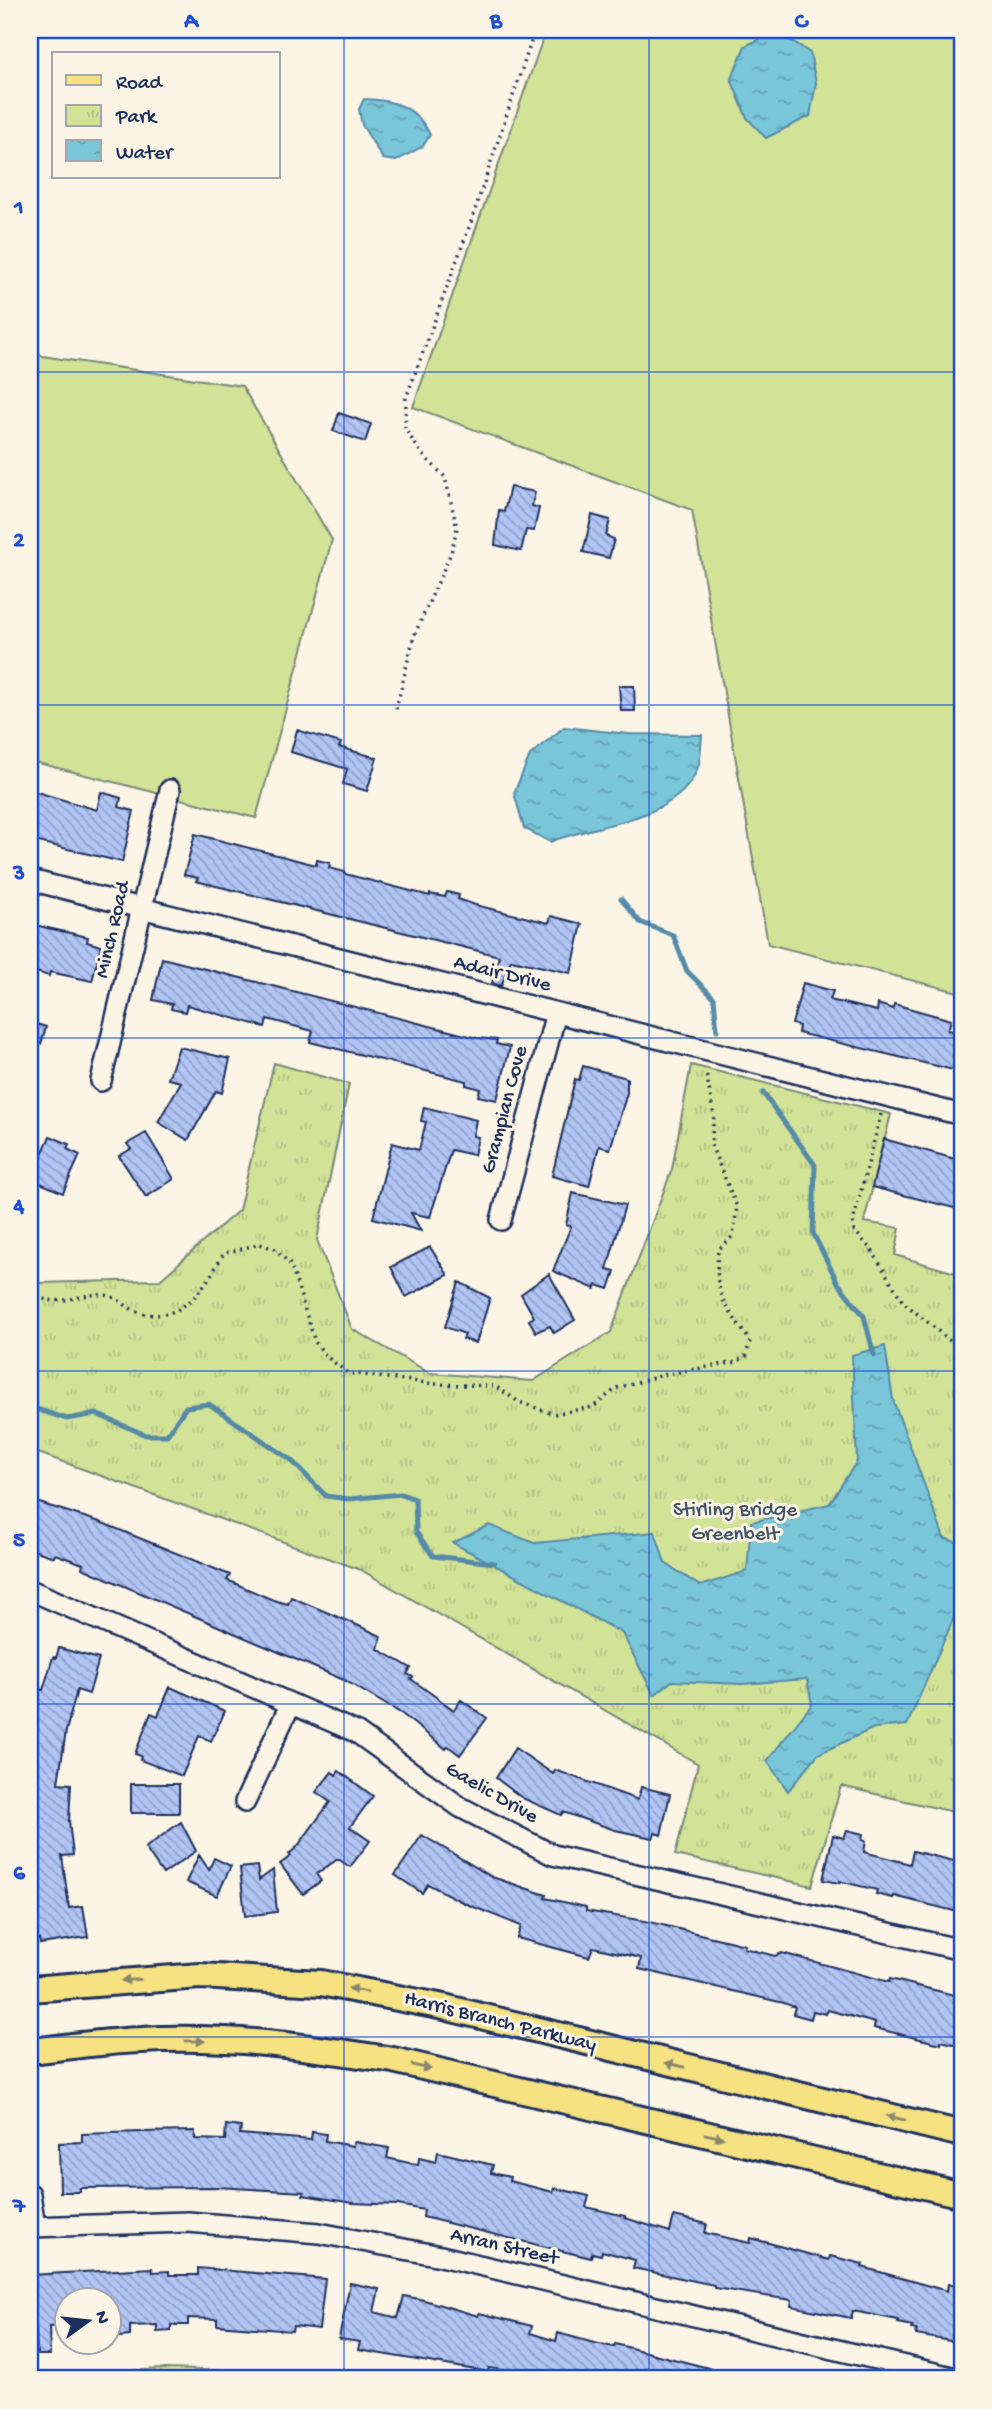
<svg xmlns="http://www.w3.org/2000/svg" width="992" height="2409" viewBox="0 0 992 2409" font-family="'Gochi Hand',sans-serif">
<defs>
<pattern id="park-tufts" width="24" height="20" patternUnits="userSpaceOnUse" patternTransform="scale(1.75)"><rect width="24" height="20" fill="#d2e397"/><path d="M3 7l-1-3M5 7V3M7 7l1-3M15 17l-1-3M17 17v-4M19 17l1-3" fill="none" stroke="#b4c385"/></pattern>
<pattern id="water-ripples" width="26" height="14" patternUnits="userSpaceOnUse" patternTransform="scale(1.75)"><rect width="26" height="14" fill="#7ac6d9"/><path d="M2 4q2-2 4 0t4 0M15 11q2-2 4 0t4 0" fill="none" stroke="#63a1b3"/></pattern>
<pattern id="building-back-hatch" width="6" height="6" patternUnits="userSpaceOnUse" patternTransform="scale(1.75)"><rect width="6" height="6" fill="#b2c5f4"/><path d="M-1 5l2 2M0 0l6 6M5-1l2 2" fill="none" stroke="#90a0c9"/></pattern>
</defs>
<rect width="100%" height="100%" fill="#fcf5e5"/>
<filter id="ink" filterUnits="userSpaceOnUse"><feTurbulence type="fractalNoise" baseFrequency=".0143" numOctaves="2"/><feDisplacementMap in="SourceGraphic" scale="14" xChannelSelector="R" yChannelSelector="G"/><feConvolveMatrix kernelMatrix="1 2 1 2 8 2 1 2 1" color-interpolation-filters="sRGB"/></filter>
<g filter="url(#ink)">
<path fill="#d2e397" stroke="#76897a" stroke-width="2" d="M546,30H962V993L768,944L692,510L413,407Z
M30,344L42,356L242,386L332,540L256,818L30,761Z"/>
<path fill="url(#park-tufts)" stroke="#76897a" stroke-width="2" d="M274,1063L349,1084L317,1240L352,1329L430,1373L533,1381L611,1332L672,1169L691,1065L891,1114L864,1222L900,1228L895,1255L962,1275V1814L841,1786L812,1886L675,1855L698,1764L361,1570L30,1450V1276L37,1283L160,1280L239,1210Z
M163,2369L239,2371L311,2379H30V2376Z"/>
<path fill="url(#water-ripples)" stroke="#548aa8" stroke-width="2" d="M770,34L794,42L810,53L816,83L810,116L766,138L747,118L731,79L745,46Z
M364,99C394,100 416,106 430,135L423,146L396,161L383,159L362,125L359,109Z
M564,727L629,734L702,735C701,745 701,758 698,767C680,821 596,823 550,842L524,828L514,793L530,755Z
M885,1346L893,1400L944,1538L962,1544V1599L907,1725L874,1728L818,1754L788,1791L767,1761L812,1704L807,1679L742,1684L672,1681L654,1695L622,1633L453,1543L489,1525L534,1543L655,1532L665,1563L700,1586L747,1571L751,1522L829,1504L857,1461L852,1355Z"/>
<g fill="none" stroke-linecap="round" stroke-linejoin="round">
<path stroke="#548aa8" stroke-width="5" d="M621,899L640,922L673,935L687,971L714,998L717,1030
M763,1093L815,1165L813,1233L838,1283L864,1316L874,1355
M30,1407L67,1419L96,1414L146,1435H167L186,1407L209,1404L290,1459L326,1496L349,1499L401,1494L415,1499L416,1532L433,1556L494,1563"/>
</g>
<path fill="url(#building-back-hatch)" stroke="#1b2f5e" stroke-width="2" d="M339,413L371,424L365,442L333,431Z
M510,487L535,492L532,506L539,508L534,531L526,530L521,551L495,545L499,510L504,512Z
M592,515L610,520L606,536L614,539L609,558L583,552Z
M619,686H634L635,711H621Z
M297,730L341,743L339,747L377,758L367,791L343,784L347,769L291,752Z
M30,790L97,810L101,792L121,798L119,807L134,811L122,862L30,840Z
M195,834L316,865L317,860L330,863L329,868L345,872V874L430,896V894L445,897L447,892L459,895L458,899L475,905L549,923L551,916L582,924L571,973L511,960L501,986L492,983L499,956L196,881L198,878L184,875Z
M30,924L88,937L87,942L101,946L92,981L50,972L49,976L30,970Z
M162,958L477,1038L497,1040L496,1044L510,1047L497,1100L478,1096L480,1089L466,1085V1081L310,1042L313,1031L267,1019L265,1027L187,1005L185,1012L171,1009L172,1004L153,1000Z
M803,983L833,991L830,1000L877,1011L878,1004L893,1009L894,1004L951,1020L948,1030L962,1034V1072L798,1033L799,1026L792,1024Z
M30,1022L46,1027L41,1044L30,1041Z
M179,1047L230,1059L222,1093L216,1091L188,1140L158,1122L181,1082L168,1079Z
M583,1066L627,1078V1093L610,1149L599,1146L589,1186L552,1176L575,1079L579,1080Z
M424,1107L476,1120L473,1136L478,1137L474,1155L451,1150L430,1217L411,1213L421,1231L373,1218L392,1143L419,1150L426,1122L421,1121Z
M146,1133L174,1179L146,1197L119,1156L131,1149L127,1144Z
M50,1136L69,1144L67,1149L80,1155L63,1193L31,1179Z
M884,1139L962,1161V1210L872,1187Z
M573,1193L625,1205L607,1269L615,1271L609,1289L597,1285L595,1289L553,1271L571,1226L566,1225Z
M430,1247L448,1275L406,1297L391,1267Z
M549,1274L575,1320L554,1333L550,1326L536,1332L529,1320L534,1317L521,1294Z
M459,1282L490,1298L476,1343L463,1339L465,1334L445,1327Z
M30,1500L100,1522L230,1575L227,1580L273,1600L288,1604L291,1597L359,1626L381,1636L378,1649L411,1668L407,1674L413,1677L411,1679L454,1710L461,1700L487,1718L460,1755L448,1746L446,1749L402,1714L344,1680L82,1568L83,1564L55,1554L54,1557L30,1549Z
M59,1648L99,1659L89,1694L77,1690L66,1731L58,1783L71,1784L69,1821L73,1855L62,1856L69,1908L83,1906L88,1937L40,1944L39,1939L36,1940L30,1892V1737L40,1689L43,1690L53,1657L56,1658Z
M170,1687L225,1711L211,1741L199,1736L182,1776L140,1760L141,1756L135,1754L151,1713L158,1716Z
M515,1748L553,1774L555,1770L638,1800L641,1787L670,1794L661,1835L655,1833L653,1838L615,1830L563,1812L561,1815L522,1798L496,1778Z
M339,1771L373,1796L350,1827L370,1841L350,1867L338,1859L316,1874L321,1881L303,1894L280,1864L291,1856L289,1854L297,1847L330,1802L316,1792L332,1772L336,1775Z
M131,1784H179V1813H131Z
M181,1822L196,1851L163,1874L145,1848Z
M847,1830L863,1834L862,1840L866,1841L864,1852L910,1864L913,1851L962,1863V1913L894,1896L893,1898L876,1894L877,1890L839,1881V1883L823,1880L833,1835L844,1838Z
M422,1835L492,1877L546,1895L545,1898L586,1907V1911L650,1922L745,1945L744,1948L775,1956L782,1953L889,1982L890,1979L962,1997V2046L941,2041V2044L874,2028L875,2023L828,2010L826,2014L813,2011L811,2019L793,2014L795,2007L784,2003L639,1969L641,1958L593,1947L589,1957L517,1938L521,1926L464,1903L428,1884L422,1893L395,1875Z
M199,1855L209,1870L214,1858L231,1866L217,1896L186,1882Z
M257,1866L259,1880L273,1870L277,1912L245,1916L240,1868Z
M226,2125L241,2127L240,2134L311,2140L312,2132L326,2134L325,2141L353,2146L354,2142L389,2148L387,2158L418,2165L419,2158L436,2162L438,2152L493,2165L491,2173L510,2177L509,2181L553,2192L554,2188L589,2196L586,2207L625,2216V2218L670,2232L674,2216L707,2224L705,2233L750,2243L751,2238L829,2260L830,2256L863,2264L862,2267L947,2291L948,2284L962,2287V2343L916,2335L917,2330L912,2329L913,2326L898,2323V2320L853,2311L851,2318L791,2306L792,2300L714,2288V2285L633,2268L635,2260L602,2251L601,2255L592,2253L591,2258L550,2248L423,2217L424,2210L398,2205L353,2203L303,2195L304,2192L217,2187L80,2188V2192H60L59,2143L82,2142V2134L141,2132L195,2131V2139L225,2140Z
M152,2268L153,2272L169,2271V2275H198V2268L325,2279L319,2329L293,2326L292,2331L217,2325V2319L188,2318V2325H171V2331L157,2332V2325L130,2326V2336L108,2338V2300H66V2326L49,2327L50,2355H37L36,2329H30V2275Z
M350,2283L379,2289L374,2312L398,2318L404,2296L424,2300L478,2316L479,2313L532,2326L530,2333L556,2341L558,2333L594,2343L614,2347L615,2344L728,2373L727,2379H528L529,2376L502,2370L489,2368L488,2372L358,2350L360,2342L339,2339Z"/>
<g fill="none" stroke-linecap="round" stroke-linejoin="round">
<g stroke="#1b2f5e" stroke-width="24">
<path id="minor" d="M30,880L962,1115
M101,1081L170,790
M501,1220L556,1013
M30,1590L356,1732L460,1807L553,1855L962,1950
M245,1802L290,1705
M30,2194L35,2227
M30,2227L188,2222L319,2233L441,2256L960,2379"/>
</g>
<g stroke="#1b2f5e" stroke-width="30">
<path id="major" d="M30,1989L200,1976L321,1983L444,2007L962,2134
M30,2051C67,2047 105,2041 142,2040C225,2035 311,2047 393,2060L962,2195"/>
</g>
<path stroke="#1b2f5e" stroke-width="3.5" stroke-dasharray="2 5" stroke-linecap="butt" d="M396,709L414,636L451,553L457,528L445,477L422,454L405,429L406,398L471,222L535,30
M881,1114L853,1222L854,1230L873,1252L903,1302L954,1344L962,1365
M30,1295C66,1309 75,1292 105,1295C119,1297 126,1308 138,1312C183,1326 205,1286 224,1253L260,1244L275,1249L291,1265L315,1342L327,1357L348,1373L435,1384L495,1386L519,1402L554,1414L593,1407L617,1388L667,1374L737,1362L746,1356L750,1341C725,1304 714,1297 718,1250L733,1236L737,1207L711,1145L714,1116L706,1072"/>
<use href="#minor" stroke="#fcf5e5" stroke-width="19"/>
<use href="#major" stroke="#f7e281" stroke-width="24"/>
</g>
<defs><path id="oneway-solid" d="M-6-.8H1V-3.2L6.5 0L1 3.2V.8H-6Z" transform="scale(1.75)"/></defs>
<g fill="#898870">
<use href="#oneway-solid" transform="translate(131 1980) rotate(177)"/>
<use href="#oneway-solid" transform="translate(358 1990) rotate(-169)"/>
<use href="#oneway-solid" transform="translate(195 2041) rotate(1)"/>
<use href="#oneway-solid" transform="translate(675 2065) rotate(-167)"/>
<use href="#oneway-solid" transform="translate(421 2067) rotate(13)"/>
<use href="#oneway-solid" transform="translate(896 2118) rotate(-167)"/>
<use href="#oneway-solid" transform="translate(714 2136) rotate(13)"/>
</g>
</g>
<path fill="none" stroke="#1d4ed8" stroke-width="2" stroke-opacity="0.55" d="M344,30V2379M649,30V2379M30,372H962M30,705H962M30,1038H962M30,1371H962M30,1704H962M30,2037H962"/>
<g text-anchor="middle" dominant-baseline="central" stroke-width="6" stroke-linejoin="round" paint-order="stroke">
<g font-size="21" fill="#1b2f5e" stroke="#fcf5e5">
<text transform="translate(114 930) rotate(-77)">Minch Road</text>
<text transform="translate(502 975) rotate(14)">Adair Drive</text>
<text transform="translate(506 1110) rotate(-75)">Grampian Cove</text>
<text transform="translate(491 1794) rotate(30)">Gaelic Drive</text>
<text transform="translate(500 2023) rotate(14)">Harris Branch Parkway</text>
<text transform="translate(504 2248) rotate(13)">Arran Street</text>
</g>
<g font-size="21" fill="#405369" stroke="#fcf5e5">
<text x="735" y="1511">Stirling Bridge<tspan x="735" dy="24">Greenbelt</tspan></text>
</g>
</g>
<rect width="992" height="2409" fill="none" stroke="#fcf5e5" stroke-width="77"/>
<rect x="52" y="52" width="228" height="126" fill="#fcf5e5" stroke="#a2a6af" stroke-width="2"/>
<rect x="66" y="75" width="35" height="10" fill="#f7e281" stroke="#a2a6af" stroke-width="2"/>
<text x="116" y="88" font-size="21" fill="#1b2f5e">Road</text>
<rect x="66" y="105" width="35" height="21" fill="url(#park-tufts)" stroke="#a2a6af" stroke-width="2"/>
<text x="116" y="122" font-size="21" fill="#1b2f5e">Park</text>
<rect x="66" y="140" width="35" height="21" fill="url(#water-ripples)" stroke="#a2a6af" stroke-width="2"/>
<text x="116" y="158" font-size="21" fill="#1b2f5e">Water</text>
<g transform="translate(88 2321) rotate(75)"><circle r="33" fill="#fcf5e5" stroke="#a2a6af" stroke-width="2"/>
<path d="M0-5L12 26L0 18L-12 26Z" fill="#1b2f5e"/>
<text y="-10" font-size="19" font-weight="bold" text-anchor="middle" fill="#1b2f5e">N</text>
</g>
<rect x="38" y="38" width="916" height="2332" fill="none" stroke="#1d4ed8" stroke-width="2.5"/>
<g font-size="23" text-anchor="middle" font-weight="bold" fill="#1d4ed8">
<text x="191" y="27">A</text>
<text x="496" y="27">B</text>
<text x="801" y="27">C</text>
<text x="19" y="213">1</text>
<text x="19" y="546">2</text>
<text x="19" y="879">3</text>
<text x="19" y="1212">4</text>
<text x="19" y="1546">5</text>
<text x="19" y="1879">6</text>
<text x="19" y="2212">7</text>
</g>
</svg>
